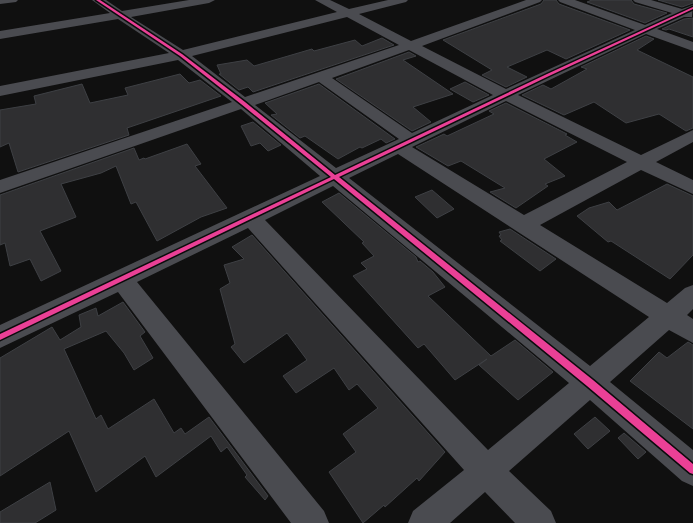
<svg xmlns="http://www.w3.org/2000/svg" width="693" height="523" viewBox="0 0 693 523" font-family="'Source Sans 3',sans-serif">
<rect width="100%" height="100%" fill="#101010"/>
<path fill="#2f2f31" stroke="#3e4044" d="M544,0H556L559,4L630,30L566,59L547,50L507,67L527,77L506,87L482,75L492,70L443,40L541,4Z
M592,0H631L634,4L667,13L645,23L587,2Z
M658,0H693V3L682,7Z
M693,18V37L669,29L666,30L662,29L684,19Z
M646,36L654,39L637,50L693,77V128L686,131L659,114L626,123L594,102L564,115L522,95L543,85L551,89L587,69L581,67Z
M382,38L394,45L253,92L248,87L239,90L219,74H221L217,65L247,60L254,66L312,49L314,51L355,40L362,46Z
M409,52L416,56L403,60L453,94L413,107L431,122L412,131L336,79Z
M180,74L189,83L200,80L221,96L127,128L129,135L18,172L9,143L0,147V110L36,104L34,96L82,84L90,103L128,95L125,88Z
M465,82L489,95L473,102L450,89Z
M319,84L395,139L386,143L381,139L362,148L360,147L338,159L305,136L300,138L271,115L277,114L265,103Z
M506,103L567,134L565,135L577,142L544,159L565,176L545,184L548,186L516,208L490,192L505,188L461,161L448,166L416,147L444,134L447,136L494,114L489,111Z
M253,122L281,145L268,151L260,143L251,146L241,126Z
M187,144L201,164L195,166L227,208L201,217L157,241L136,202L131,204L116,166L101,173L61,184L76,217L40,231L61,271L41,281L30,259L10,266L5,243L0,245V195L134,148L139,160L144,158L145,159Z
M667,184L693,196V255L670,279L611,241L608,242L577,216L589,208L609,202L617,210Z
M432,190L454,209L437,218L415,197Z
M339,193L416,257L418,262L420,261L433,272L445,287L428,296L491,356L515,340L553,372L518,400L479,365L487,359L455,380L424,344L418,348L353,276L367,269L361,263L374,256L362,243L364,242L322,202Z
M510,229L556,259L540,271L500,241L502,240L499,236L501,235L499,232Z
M252,235L445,452L419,481L417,478L385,507L384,505L363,523L329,472L356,452L343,434L378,408L357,384L349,390L334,368L296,393L283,376L307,360L287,333L244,363L231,347L235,344L220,289L230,283L224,265L244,259L232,247Z
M123,302L145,332L140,336L153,358L134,370L124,353L106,331L64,349L96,419L101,415L108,429L154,399L174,433L181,428L185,434L209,417L268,496L265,500L245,477L247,475L227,447L221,452L211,436L156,477L145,456L96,492L69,431L0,476V358L52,327L60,340L81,327L79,315L96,308L98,316Z
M688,342L693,345V429L630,381L659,352L667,358Z
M595,417L610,431L588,449L574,434Z
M624,433L646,452L638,459L618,438Z
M50,482L56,510L35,523H0V512Z"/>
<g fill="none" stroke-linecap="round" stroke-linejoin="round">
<path fill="#4a4b50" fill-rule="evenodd" d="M0,0H18L16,2L0,4Z
M92,0H106L122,11L189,0H215L209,3L131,17L183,50L337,12L315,0H330L349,9L388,0H408L406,2L359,14L411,41L526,0H542L540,2L422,46L506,89L635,30L560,2L558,0H575L645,25L672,13L635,2L633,0H651L682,9L693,5L692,17H684L657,29L693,42V51L646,34L518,95L641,155L693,130V142L656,162L693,180V194L641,170L540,225L667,303L685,288L693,285V309L687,315L693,319V343L669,330L610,382L693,450V486L682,481L590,400L509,471L551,511L556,523H515L485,492L450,523H408L413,511L464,470L248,228L137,282L324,511L329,523H291L118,292L0,348V325L320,176L241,109L0,193V180L232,102L178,60L0,96V86L169,53L118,19L0,39V31L110,13ZM347,17L399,45L245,97L192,56ZM409,50L493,95L412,133L332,78ZM319,82L399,139L336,168L255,105ZM506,101L627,162L524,215L412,147ZM398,154L649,317L590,366L349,178ZM333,186L569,383L488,450L265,220Z"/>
<g stroke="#0b0b0c" stroke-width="3">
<path id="cycleway" d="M96,0H100L182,54L245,102L335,175L547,74L693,7V9L549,76L339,177L593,380L693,464V474L690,473L587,386L334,179L0,340V334L331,177L241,104L180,56Z"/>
</g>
<use href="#cycleway" fill="#ea4096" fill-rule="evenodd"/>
</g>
</svg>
